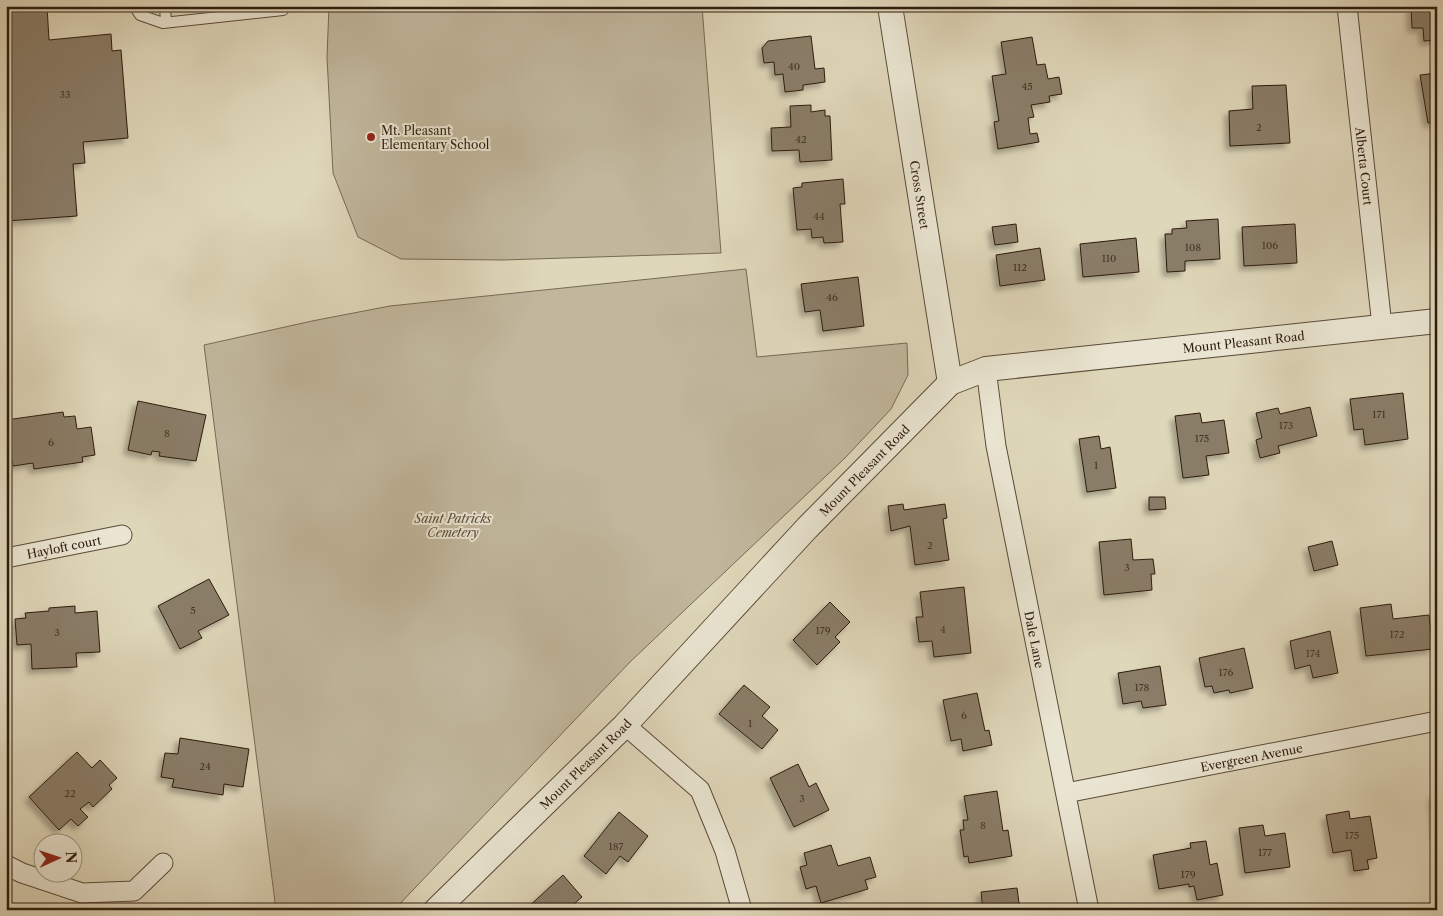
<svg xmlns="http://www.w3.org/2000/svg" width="1443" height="916" viewBox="0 0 1443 916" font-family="'Libre Caslon Text',serif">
<defs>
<filter id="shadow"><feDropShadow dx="-4.5" dy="4.5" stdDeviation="2.5" flood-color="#0004"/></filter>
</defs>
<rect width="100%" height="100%" fill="#dfd7ba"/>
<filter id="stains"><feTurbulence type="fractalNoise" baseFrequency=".004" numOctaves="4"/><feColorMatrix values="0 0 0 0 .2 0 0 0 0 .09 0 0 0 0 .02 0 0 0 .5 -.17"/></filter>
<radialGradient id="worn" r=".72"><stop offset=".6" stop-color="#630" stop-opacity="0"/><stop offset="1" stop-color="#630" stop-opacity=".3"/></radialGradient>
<path fill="#c1b79d" stroke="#776a56" d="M329,6H702L721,253L503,260L401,259L358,237L333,173L327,57Z
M746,269L757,357L907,343L908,375L891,409L845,458L630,662L394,910H276L204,345L312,321L390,306Z"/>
<path fill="#8a7d67" stroke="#2d1c0e" filter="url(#shadow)" d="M47,6L49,40L111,34L112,51L121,50L128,138L83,142L85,163L73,164L77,216L6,221V7Z
M1411,6H1437V40L1424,41L1423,28H1412Z
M811,36L815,69L824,68L825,82L803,85V90L785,92L783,74L775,75L774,62L764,63L762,48L768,41Z
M1032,37L1037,65L1045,64L1048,79L1059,77L1062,94L1049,96L1050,102L1031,105L1034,117L1028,118L1030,134L1037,133L1039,142L998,149L994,122L999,121L992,76L1006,74L1001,42Z
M1437,73V122L1428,123L1420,75Z
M1286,85L1290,143L1230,146L1229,111L1253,109L1252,86Z
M811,105V112L825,110V116H830L832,160L800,162L799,150L772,151L771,128L791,127L790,106Z
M843,179L845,204H840L843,242L824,243L823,237L812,238L811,229L797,230L793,188L802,187V183Z
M1218,219L1220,259L1185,261V271L1167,272L1165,234H1172V229L1187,228L1186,221Z
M1016,224L1018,242L995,245L992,227Z
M1295,224L1297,263L1244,266L1242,227Z
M1136,238L1139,272L1083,277L1080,244Z
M1040,248L1045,280L1000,286L996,255Z
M858,277L864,326L823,331L820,310L805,312L801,284Z
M1403,393L1408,439L1365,445L1363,429L1354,430L1350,399Z
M138,401L206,415L196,461L159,456L160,452L152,451L151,455L128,450Z
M1310,407L1317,436L1278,446L1280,453L1260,458L1256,440L1262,438L1256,413L1278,408L1280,414Z
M63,412L64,417L75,416L77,429L91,427L95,455L82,457L83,462L34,469L33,463L13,466L6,420Z
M1200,413L1202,423L1224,420L1229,453L1206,456L1209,475L1183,478L1175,416Z
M1099,436L1101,449L1110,447L1116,488L1087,492L1079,439Z
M1149,497H1165L1166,509L1149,510Z
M903,504L904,510L945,504L947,518L943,519L949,560L915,565L910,526L891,531L888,506Z
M1131,539L1133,560L1153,559L1155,574H1151L1152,590L1104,595L1099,542Z
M1332,541L1338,565L1314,571L1308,547Z
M209,579L229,615L198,631L202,638L180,649L158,606Z
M964,587L971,653L934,657L932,641L919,642L916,617H923L920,592Z
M830,602L850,622L835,637L840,642L817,665L793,640Z
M1391,604L1393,619L1429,615L1433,649L1366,656L1360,608Z
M75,606V613L97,611L100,652L76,653L77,667L32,669L31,644L17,645L15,619L26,618L25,613L49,611V608Z
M1330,631L1338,673L1313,678L1310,665L1295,669L1290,641Z
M1244,648L1253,688L1230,693L1229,690L1214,693L1212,686L1205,687L1199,658Z
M1160,666L1166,705L1143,708L1141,701L1123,704L1118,673Z
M744,685L770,707L762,716L778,730L762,749L719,714Z
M977,693L985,731L989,730L992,745L963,751L961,739L951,741L943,700Z
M180,738L249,749L243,787L224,784L223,795L172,787L174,779L161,777L165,753L178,754Z
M77,752L92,768L100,760L117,778L109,785L112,789L93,807L89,802L80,809L88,817L78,826L71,819L59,830L29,797Z
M798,764L809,787L816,783L829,810L794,827L770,778Z
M997,791L1003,831L1008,830L1012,856L969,863L968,856L964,857L960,830H964L963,820H968L964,796Z
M1433,795H1437V836H1436Z
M1349,811L1350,819L1370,816L1377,858L1367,860L1369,869L1354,871L1351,850L1333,853L1326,815Z
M619,812L648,836L628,862L620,856L606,874L584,856Z
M1263,825L1265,836L1285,833L1290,867L1245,873L1239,828Z
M1206,841L1210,865L1217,863L1223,895L1197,900L1194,886L1189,887V884L1159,889L1153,855L1191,848L1190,843Z
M831,845L838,866L870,857L876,877L865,880L868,889L821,903L816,886L806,889L800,867L807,865L804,853Z
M563,875L582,897L567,910H525Z
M1017,888L1020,910H983L981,892Z"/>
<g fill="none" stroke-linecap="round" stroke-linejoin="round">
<g stroke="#5a4b39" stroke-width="12">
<path id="service" d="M134,6L140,15L163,23L283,10V6
M165,6L166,22"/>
</g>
<g stroke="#5a4b39" stroke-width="21">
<g id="minor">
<path id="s1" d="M1347,6L1382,326"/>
<path id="s2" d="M986,369L996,446L1089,910"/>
<path id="s3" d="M6,558L122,535"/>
<path d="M625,725L700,790L725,851L742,910"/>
<path id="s4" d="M1066,793L1437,721"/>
<path d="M6,865L22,873L82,893L134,891L163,863"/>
</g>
</g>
<g stroke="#5a4b39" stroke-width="26">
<g id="tertiary">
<path id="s5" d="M890,6L950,383"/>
<path id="s6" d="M436,910L625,725L807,528L950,383L986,369L1437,321"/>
</g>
</g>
<use href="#service" stroke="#eae5d2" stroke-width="10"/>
<use href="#minor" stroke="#eae5d2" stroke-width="19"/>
<use href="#tertiary" stroke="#eae5d2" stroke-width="24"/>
</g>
<circle fill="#8f2418" stroke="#eae5d2" stroke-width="2" cx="371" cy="137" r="5"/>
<g text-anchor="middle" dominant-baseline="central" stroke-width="4" stroke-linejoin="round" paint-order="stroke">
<g font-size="10" fill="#443424">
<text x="794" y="66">40</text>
<text x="1027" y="86">45</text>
<text x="65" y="94">33</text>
<text x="1259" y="127">2</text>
<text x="801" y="139">42</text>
<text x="819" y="216">44</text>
<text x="1270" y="245">106</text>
<text x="1193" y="247">108</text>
<text x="1109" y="258">110</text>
<text x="1020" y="267">112</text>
<text x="832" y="297">46</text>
<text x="1379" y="414">171</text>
<text x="1286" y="425">173</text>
<text x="167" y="433">8</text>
<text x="1202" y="438">175</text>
<text x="51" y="442">6</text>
<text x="1096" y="465">1</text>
<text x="930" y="545">2</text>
<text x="1127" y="567">3</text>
<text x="193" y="610">5</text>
<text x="943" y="629">4</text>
<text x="823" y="630">179</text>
<text x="57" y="632">3</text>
<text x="1397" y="634">172</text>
<text x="1313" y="653">174</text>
<text x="1226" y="672">176</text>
<text x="1142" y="687">178</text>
<text x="964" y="715">6</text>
<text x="750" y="723">1</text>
<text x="205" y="766">24</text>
<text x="70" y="793">22</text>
<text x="802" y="798">3</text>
<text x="983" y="825">8</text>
<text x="1352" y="835">175</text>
<text x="616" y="846">187</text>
<text x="1265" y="852">177</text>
<text x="1188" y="874">179</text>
</g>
<g font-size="12" fill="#2d1c0e" stroke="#eae5d2" text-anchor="start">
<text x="381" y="130">Mt. Pleasant<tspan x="381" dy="14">Elementary School</tspan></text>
</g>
<g font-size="12" fill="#2d1c0e" stroke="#eae5d2">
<text stroke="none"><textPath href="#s1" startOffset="161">Alberta Court</textPath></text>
<text stroke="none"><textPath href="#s5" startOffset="191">Cross Street</textPath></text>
<text stroke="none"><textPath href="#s6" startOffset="1034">Mount Pleasant Road</textPath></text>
<text stroke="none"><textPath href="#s6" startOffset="614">Mount Pleasant Road</textPath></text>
<text stroke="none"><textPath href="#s3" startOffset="59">Hayloft court</textPath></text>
<text stroke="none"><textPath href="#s2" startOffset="275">Dale Lane</textPath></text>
<text stroke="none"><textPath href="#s4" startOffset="189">Evergreen Avenue</textPath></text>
<text stroke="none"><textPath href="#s6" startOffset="209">Mount Pleasant Road</textPath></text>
</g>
<g font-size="12" font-style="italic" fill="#594a39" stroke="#eae5d2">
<text x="453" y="518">Saint Patricks<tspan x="453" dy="14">Cemetery</tspan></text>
</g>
</g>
<rect width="1443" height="916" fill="none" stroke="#dfd7ba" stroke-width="25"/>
<rect x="8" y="8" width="1428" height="901" fill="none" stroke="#2d1c0e" stroke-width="2.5"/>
<rect x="12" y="12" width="1418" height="891" fill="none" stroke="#2d1c0e"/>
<g transform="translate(58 858) rotate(87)"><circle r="24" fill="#eae5d2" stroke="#9e9584"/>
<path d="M0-4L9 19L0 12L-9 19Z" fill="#8f2418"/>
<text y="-8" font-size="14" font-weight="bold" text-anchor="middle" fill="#2d1c0e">N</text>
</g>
<rect width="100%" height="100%" filter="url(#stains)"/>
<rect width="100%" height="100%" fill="url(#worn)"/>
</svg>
